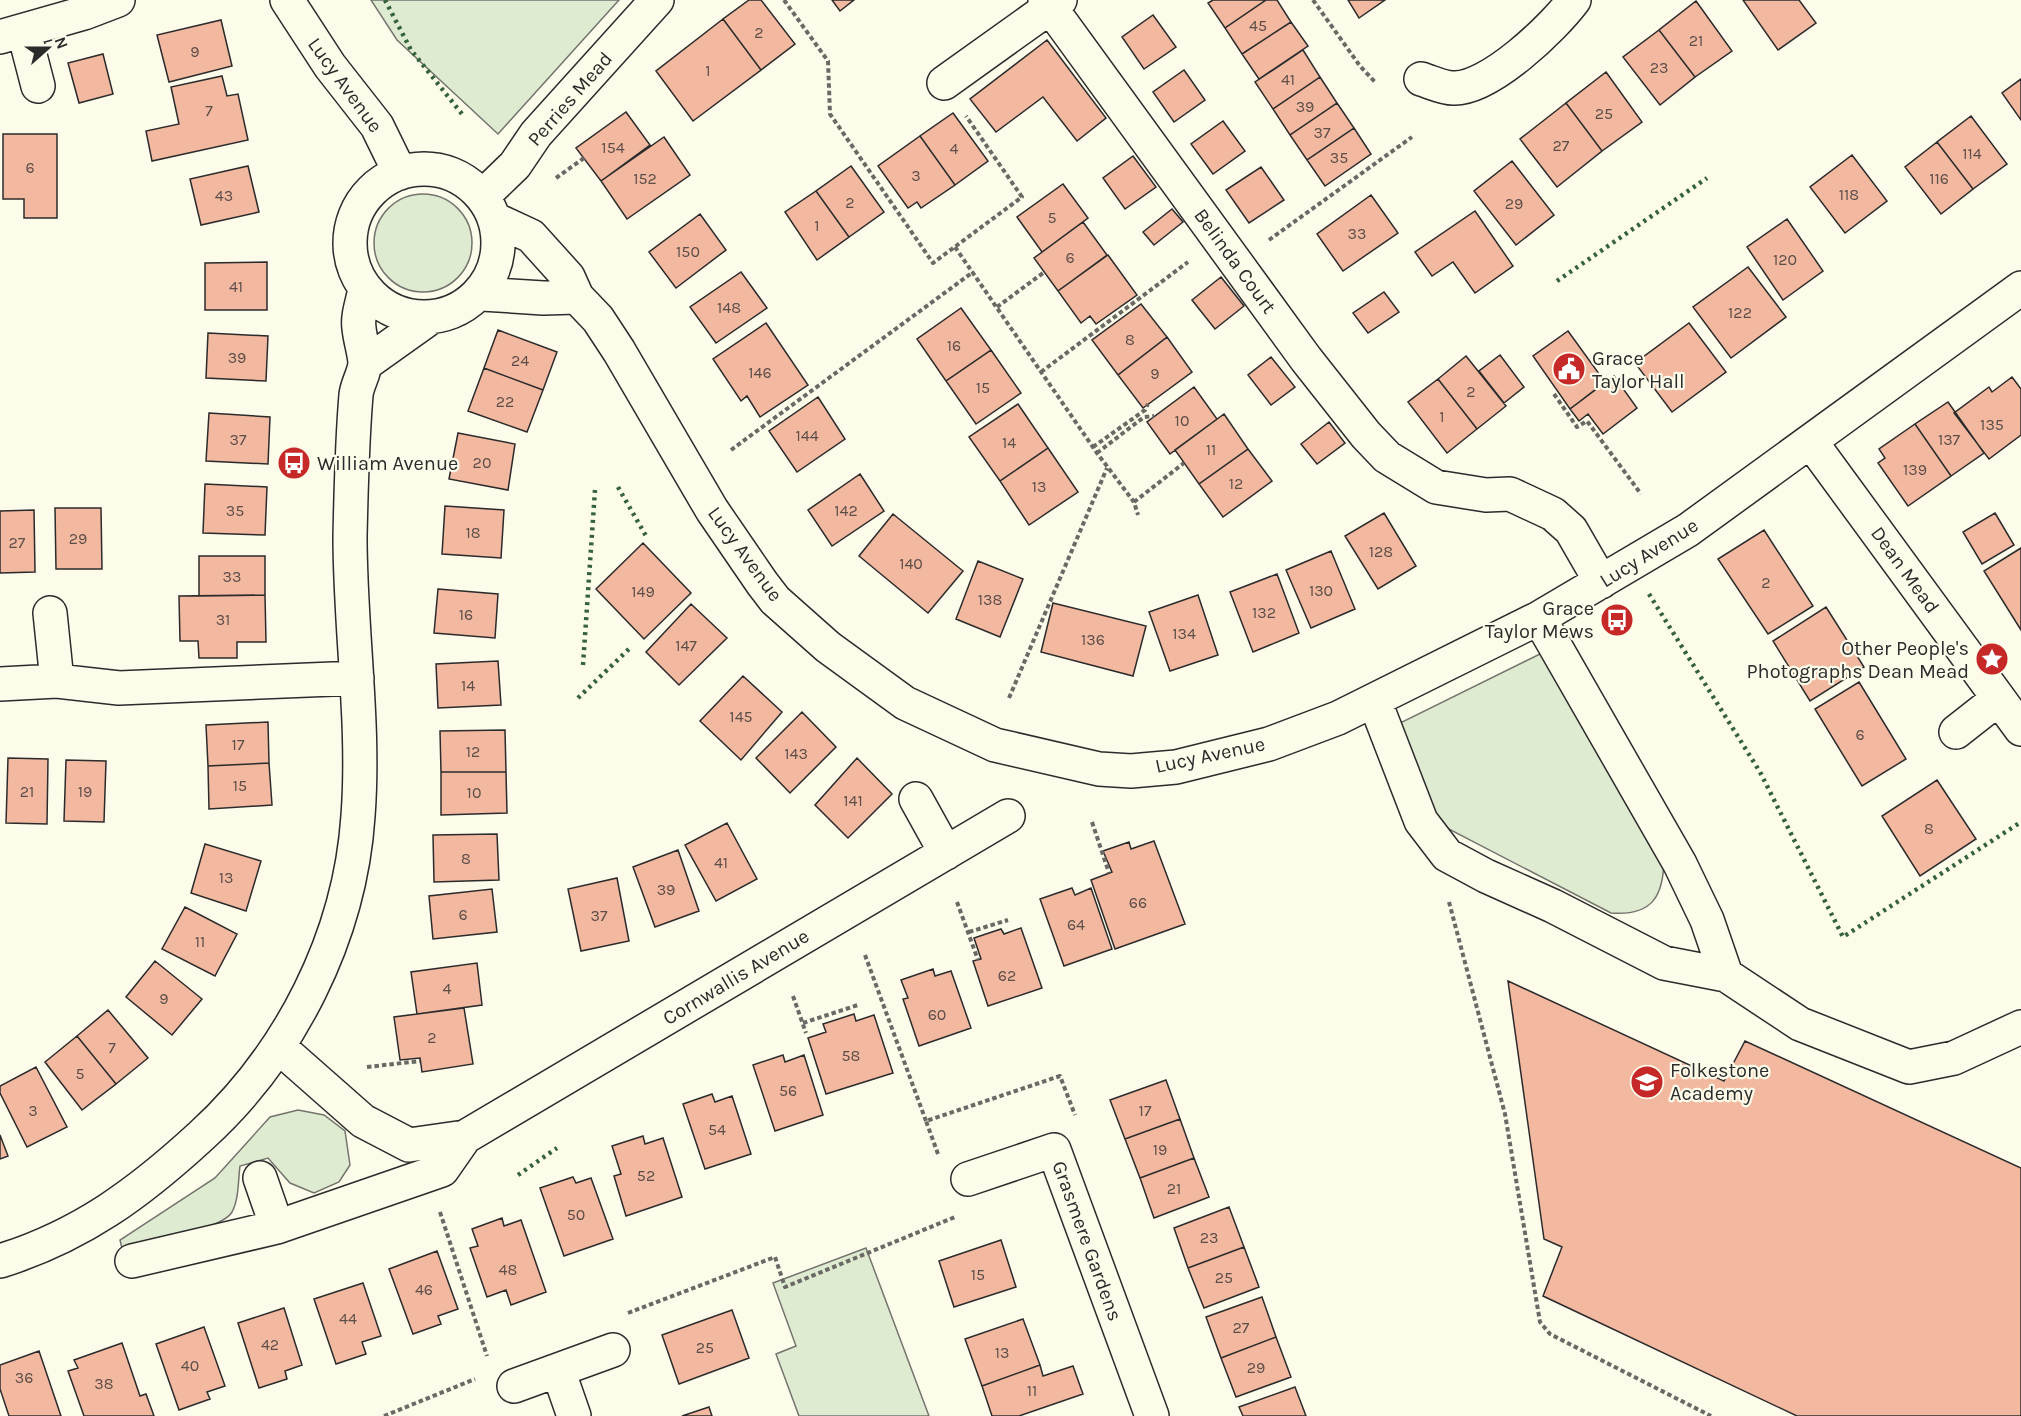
<svg xmlns="http://www.w3.org/2000/svg" width="2021" height="1416" viewBox="0 0 2021 1416" font-family="Karla,sans-serif">
<rect width="100%" height="100%" fill="#fdfbea"/>
<path fill="#deebd1" stroke="#74746e" stroke-width="1.5" d="M371,0H619L498,134L397,40Z
M374 243a49 49 0 1 1 98 0a49 49 0 1 1-98 0Z
M1542,653L1664,857C1664,897 1652,916 1611,913L1441,825L1398,724Z
M298,1110L324,1115L345,1131L350,1165L339,1182L314,1193L290,1183L268,1158L240,1166C238,1181 239,1199 232,1212C221,1231 145,1241 122,1248L120,1240L215,1178L270,1117Z
M866,1248L929,1416H799L776,1354L796,1346L773,1283Z"/>
<path fill="#f2b8a0" stroke="#2b2b2b" stroke-width="1.5" d="M749,0H761L795,44L761,70L723,19Z
M832,0H854L840,11Z
M1213,0H1266L1225,28L1208,3Z
M1266,0H1277L1291,22L1242,54L1225,28Z
M1348,0H1385L1359,18Z
M1743,0H1799L1816,23L1778,50Z
M1696,1L1732,51L1695,77L1659,30Z
M1153,15L1176,47L1144,69L1122,37Z
M723,19L761,70L693,121L656,71Z
M221,20L232,66L169,82L157,35Z
M1291,22L1308,46L1259,79L1242,54Z
M1659,30L1695,77L1660,105L1623,57Z
M1047,40L1106,118L1077,141L1043,97L996,132L970,99Z
M1303,50L1320,77L1273,109L1255,82Z
M103,54L113,94L79,103L68,63Z
M1184,70L1205,100L1174,122L1153,92Z
M1606,72L1642,122L1602,151L1566,103Z
M222,76L227,96L238,94L248,140L152,161L146,131L179,124L171,87Z
M1320,77L1337,103L1290,135L1273,109Z
M2021,79V120L2002,93Z
M1337,103L1354,128L1307,160L1290,135Z
M1566,103L1602,151L1557,187L1520,139Z
M626,112L650,145L601,181L576,148Z
M953,113L988,161L955,185L920,136Z
M1971,116L2007,164L1973,189L1937,142Z
M1223,121L1245,151L1213,174L1191,144Z
M1354,128L1371,154L1325,186L1307,160Z
M3,134H57V218H24V199H3Z
M920,136L955,185L921,208L917,202L908,208L878,166Z
M664,137L690,175L627,219L601,181Z
M1937,142L1973,189L1941,214L1905,167Z
M1852,155L1887,201L1845,233L1810,187Z
M1133,156L1156,187L1125,209L1103,178Z
M1512,161L1554,215L1516,245L1474,191Z
M248,166L259,212L201,225L190,179Z
M851,166L884,212L849,237L816,191Z
M1261,167L1284,200L1249,223L1226,190Z
M1063,184L1088,218L1042,252L1017,217Z
M816,191L849,237L817,260L785,212Z
M1371,195L1398,233L1343,271L1317,234Z
M1172,209L1183,222L1154,245L1143,232Z
M1475,211L1513,266L1475,293L1453,262L1432,276L1415,252Z
M700,214L726,250L676,288L649,252Z
M1787,219L1823,271L1783,300L1747,247Z
M1083,222L1107,255L1058,291L1034,258Z
M1108,255L1137,295L1096,324L1090,316L1081,323L1058,291Z
M267,262V310H205V263Z
M1748,267L1786,317L1731,358L1693,307Z
M741,272L767,308L716,343L690,307Z
M1221,277L1244,306L1215,329L1192,300Z
M1384,292L1399,312L1368,333L1353,313Z
M1141,304L1167,337L1118,375L1092,340Z
M961,308L991,350L946,381L917,339Z
M766,323L808,385L760,417L747,396L741,401L713,359Z
M1689,323L1726,372L1672,412L1635,363Z
M498,330L557,352L543,390L484,368Z
M1568,331L1605,382L1570,409L1533,356Z
M208,333L268,336L266,381L206,378Z
M1167,337L1192,372L1143,408L1118,375Z
M991,350L1021,393L976,424L946,381Z
M1500,355L1524,387L1504,403L1479,371Z
M1466,356L1506,406L1477,429L1438,379Z
M1271,357L1295,387L1271,405L1248,375Z
M484,368L543,390L527,432L468,411Z
M1614,376L1637,408L1603,434L1588,414L1579,421L1570,409Z
M2012,377L2021,389V435L1989,459L1954,413L1989,387L1992,392Z
M1438,379L1477,429L1447,453L1408,402Z
M1194,387L1217,419L1170,454L1147,422Z
M818,397L845,439L797,472L769,431Z
M1948,402L1984,453L1951,476L1915,424Z
M1018,404L1048,448L1000,481L969,437Z
M209,413L270,417L268,464L206,461Z
M1224,414L1248,449L1199,484L1175,450Z
M1329,422L1345,443L1317,464L1301,444Z
M1915,424L1951,476L1908,506L1878,463L1885,458L1879,449Z
M458,433L515,444L508,490L449,479Z
M1048,448L1078,492L1029,525L1000,481Z
M1248,449L1272,481L1223,517L1199,484Z
M860,474L884,511L832,546L808,510Z
M205,484L267,487L265,535L203,533Z
M445,506L504,510L501,558L442,554Z
M55,508H101L102,569H56Z
M34,510L35,572L0,573V511Z
M1384,513L1416,566L1378,589L1345,536Z
M1995,513L2014,545L1982,564L1963,532Z
M893,514L963,571L928,613L859,556Z
M1764,530L1813,606L1768,634L1718,559Z
M643,543L691,593L644,639L596,589Z
M2021,548V630L1984,571Z
M1331,551L1355,609L1311,628L1286,570Z
M199,556H265V595L199,596Z
M978,561L1023,579L1000,637L956,619Z
M1277,574L1299,633L1253,652L1230,592Z
M438,589L498,594L495,638L434,633Z
M265,595L266,642H237V658H199L198,641H180L179,596Z
M1198,595L1218,655L1170,671L1149,612Z
M1053,603L1146,626L1133,676L1041,652Z
M691,604L727,638L679,685L646,652Z
M1826,607L1864,667L1810,701L1773,641Z
M498,661L501,705L438,708L436,664Z
M743,676L782,712L741,760L700,721Z
M1859,682L1906,759L1862,786L1815,709Z
M802,712L836,747L790,793L756,758Z
M268,722L269,763L208,766L206,725Z
M505,730L506,772H441L440,731Z
M8,758L48,759L47,824L6,823Z
M857,758L892,794L848,838L815,805Z
M66,760L106,761L104,822L64,821Z
M269,763L272,805L209,809L208,766Z
M441,772H506L507,813L441,815Z
M1937,780L1976,839L1920,876L1882,816Z
M727,823L757,879L716,901L685,845Z
M497,834L499,880L434,882L433,835Z
M1154,841L1185,924L1115,949L1091,880L1112,872L1103,851L1129,842L1131,849Z
M205,844L261,861L246,911L191,893Z
M678,850L699,911L655,927L633,867Z
M617,878L629,941L581,951L568,889Z
M1072,888L1075,895L1091,888L1112,949L1064,966L1040,899Z
M492,889L497,932L433,939L429,896Z
M185,907L237,934L215,976L162,949Z
M1021,928L1042,988L988,1006L973,961L981,959L974,938L1001,929L1004,934Z
M155,961L202,999L172,1035L126,997Z
M477,963L482,1005L417,1014L411,972Z
M933,969L935,976L951,971L971,1028L919,1046L903,999L908,998L901,980Z
M1508,981L1724,1081L1745,1041L2021,1168V1416H1797L1543,1296L1562,1247L1544,1239Z
M464,1008L473,1064L422,1072L420,1058L400,1060L394,1017Z
M108,1010L148,1058L116,1084L77,1036Z
M854,1014L856,1021L874,1015L893,1073L826,1094L808,1038L826,1032L823,1024Z
M77,1036L116,1084L82,1110L45,1062Z
M783,1055L785,1062L804,1055L823,1115L775,1131L753,1065Z
M36,1067L67,1127L27,1147L0,1093V1086Z
M1166,1080L1180,1119L1125,1139L1110,1100Z
M712,1094L715,1102L732,1096L751,1154L705,1169L683,1104Z
M1180,1119L1194,1158L1140,1178L1125,1139Z
M0,1135L8,1156L0,1159Z
M643,1136L645,1144L663,1138L682,1197L626,1216L614,1176L621,1174L612,1146Z
M1194,1158L1209,1197L1154,1218L1140,1178Z
M573,1177L576,1183L591,1178L613,1239L564,1256L540,1188Z
M1229,1207L1244,1247L1188,1268L1174,1228Z
M502,1218L504,1226L521,1220L546,1292L511,1305L506,1290L487,1297L470,1248L478,1246L472,1229Z
M1001,1240L1016,1287L954,1307L939,1261Z
M1244,1247L1259,1287L1204,1308L1188,1268Z
M437,1251L458,1309L438,1316L441,1324L413,1334L389,1269Z
M363,1283L381,1336L362,1342L366,1354L336,1364L314,1299Z
M1262,1297L1276,1337L1221,1358L1206,1317Z
M284,1308L302,1365L285,1371L287,1379L259,1388L238,1323Z
M732,1310L749,1358L679,1384L662,1335Z
M1023,1319L1040,1365L982,1386L965,1339Z
M204,1327L225,1386L207,1392L210,1399L179,1410L156,1344Z
M1276,1337L1291,1377L1236,1397L1221,1358Z
M122,1343L140,1396L146,1394L154,1416H84L68,1371L78,1368L74,1360Z
M39,1351L61,1416H9L0,1389V1365Z
M1040,1365L1043,1376L1073,1366L1083,1394L1019,1416H992L982,1386Z
M1295,1387L1306,1416H1243L1239,1407Z
M709,1407L712,1416H682Z"/>
<g fill="none" stroke-linecap="round" stroke-linejoin="round">
<g stroke="#2b2b2b" stroke-width="36">
<path id="minor" d="M287,0L330,66L377,126L400,173
M1045,0L1306,359L1366,435L1387,457L1436,487L1486,495L1510,494L1553,514L1571,530L1601,582
M24,32L38,86
M0,37L84,13L118,0
M1421,79C1431,82 1443,88 1453,88C1489,90 1554,27 1574,0
M944,83L1060,0
M350 243a74 74 0 1 1 148 0a74 74 0 1 1-148 0Z
M482,197L515,165L536,134L657,0
M494,219L531,236L568,277L577,297L598,319L619,351L712,510L762,583L775,600L828,647L905,703L995,745L1099,769L1131,771L1176,767L1269,744L1338,718L1539,618L1688,530L2021,288
M482,294L543,298L577,297
M365,364L431,317
M1811,442L2021,729
M50,613L57,681
M1539,618L1680,864L1707,920L1726,975
M0,684L57,681L119,688L357,678
M1375,702L1421,821L1447,855L1486,876L1553,906L1664,963L1726,975L1800,1024L1909,1067L1954,1058L2021,1027
M1956,732L1998,699
M916,799L946,853
M279,1047L363,1121L409,1145L465,1137L1008,816
M260,1178L277,1227
M968,1179L1054,1150L1152,1416
M0,1261C81,1236 139,1193 201,1136C290,1055 350,937 358,816C365,724 350,630 350,537C351,490 352,442 356,395C357,384 365,373 365,362C364,351 360,339 359,328C357,316 363,301 365,289
M132,1261L277,1227L442,1170L465,1137
M558,1370L574,1416
M514,1386L613,1350"/>
</g>
<path stroke="#6a6964" stroke-width="4" stroke-dasharray="4.5 3" stroke-linecap="butt" d="M784,0L828,61L830,114L933,263L1022,197L966,116
M1313,0L1360,66L1376,83
M556,178L584,158
M1269,240L1412,137
M955,247L1097,453L1134,502L1138,515
M997,307L1043,273
M1041,372L1188,262
M1554,394L1577,427L1587,421L1641,494
M1093,447L1145,410L1148,404
M731,450L973,272
M1097,453L1144,417L1154,416
M1134,502L1184,463
M1009,698L1107,468
M1092,822L1109,873
M957,902L978,960
M1449,902L1505,1114L1540,1322L1550,1334L1711,1416
M969,932L1008,920
M865,955L926,1121
M793,996L806,1033
M803,1023L858,1005
M367,1067L420,1061
M938,1154L926,1121L1060,1076L1075,1115
M440,1212L487,1356
M628,1313L775,1257L785,1287L955,1217
M384,1416L475,1379"/>
<use href="#minor" stroke="#fdfbea" stroke-width="33"/>
<path stroke="#34623c" stroke-width="4.5" stroke-dasharray="3 4.5" stroke-linecap="butt" d="M385,0L411,50L462,114
M1557,281L1707,178
M618,487L646,536
M1649,594L1760,772L1843,937L2021,822
M583,665L595,490
M578,698L630,648
M518,1175L557,1148"/>
</g>
<defs>
<g id="civic-disc" transform="scale(1.725)"><circle r="9.5" fill="#c62828" stroke="#fdfbea"/><path d="M-.6-6.5H3V-4.5H.6V-3L4-1V1h2V6H-6V1h2V-1L-.6-3ZM-1.2 2.5V6h2.4V2.5Z" fill="#fff"/></g>
<g id="bus-disc" transform="scale(1.725)"><circle r="9.5" fill="#c62828" stroke="#fdfbea"/><path d="M-5-6H5V4H4V6H2V4H-2V6H-4V4H-5ZM-3.5-4V0h7V-4ZM-3.5 1.2v1.5H-2V1.2ZM2 1.2v1.5H3.5V1.2Z" fill="#fff"/></g>
<g id="sight-disc" transform="scale(1.725)"><circle r="9.5" fill="#c62828" stroke="#fdfbea"/><path d="M0-6L1.8-2.2L6-1.7L2.9 1.2L3.7 5.4L0 3.3L-3.7 5.4L-2.9 1.2L-6-1.7L-1.8-2.2Z" fill="#fff"/></g>
<g id="school-disc" transform="scale(1.725)"><circle r="9.5" fill="#c62828" stroke="#fdfbea"/><path d="M0-5L7-2L0 1L-7-2ZM-4 1L0 2.5L4 1V4Q0 6-4 4Z" fill="#fff"/></g>
</defs>
<g fill-rule="evenodd">
<use href="#civic-disc" x="1569" y="369"/>
<use href="#bus-disc" x="294" y="463"/>
<use href="#bus-disc" x="1617" y="620"/>
<use href="#sight-disc" x="1992" y="659"/>
<use href="#school-disc" x="1647" y="1082"/>
</g>
<g text-anchor="middle" dominant-baseline="central" stroke-width="4.5" stroke-linejoin="round" paint-order="stroke">
<g font-size="16" fill="#5d4e48">
<text x="1258" y="25">45</text>
<text x="759" y="32">2</text>
<text x="1696" y="40">21</text>
<text x="195" y="51">9</text>
<text x="1659" y="67">23</text>
<text x="708" y="70">1</text>
<text x="1288" y="79">41</text>
<text x="1305" y="106">39</text>
<text x="209" y="110">7</text>
<text x="1604" y="113">25</text>
<text x="1322" y="132">37</text>
<text x="1561" y="145">27</text>
<text x="613" y="147">154</text>
<text x="954" y="148">4</text>
<text x="1972" y="153">114</text>
<text x="1339" y="157">35</text>
<text x="30" y="167">6</text>
<text x="916" y="175">3</text>
<text x="645" y="178">152</text>
<text x="1939" y="178">116</text>
<text x="1849" y="194">118</text>
<text x="224" y="195">43</text>
<text x="850" y="202">2</text>
<text x="1514" y="203">29</text>
<text x="1052" y="217">5</text>
<text x="817" y="225">1</text>
<text x="1357" y="233">33</text>
<text x="688" y="251">150</text>
<text x="1070" y="257">6</text>
<text x="1785" y="259">120</text>
<text x="236" y="286">41</text>
<text x="729" y="307">148</text>
<text x="1740" y="312">122</text>
<text x="1130" y="339">8</text>
<text x="954" y="345">16</text>
<text x="237" y="357">39</text>
<text x="520" y="360">24</text>
<text x="760" y="372">146</text>
<text x="1155" y="373">9</text>
<text x="983" y="387">15</text>
<text x="1471" y="391">2</text>
<text x="505" y="401">22</text>
<text x="1442" y="416">1</text>
<text x="1182" y="420">10</text>
<text x="1992" y="424">135</text>
<text x="807" y="435">144</text>
<text x="238" y="439">37</text>
<text x="1949" y="439">137</text>
<text x="1009" y="442">14</text>
<text x="1211" y="449">11</text>
<text x="482" y="462">20</text>
<text x="1915" y="469">139</text>
<text x="1236" y="483">12</text>
<text x="1039" y="486">13</text>
<text x="235" y="510">35</text>
<text x="846" y="510">142</text>
<text x="473" y="532">18</text>
<text x="78" y="538">29</text>
<text x="17" y="542">27</text>
<text x="1381" y="551">128</text>
<text x="911" y="563">140</text>
<text x="232" y="576">33</text>
<text x="1766" y="582">2</text>
<text x="1321" y="590">130</text>
<text x="643" y="591">149</text>
<text x="990" y="599">138</text>
<text x="1264" y="612">132</text>
<text x="466" y="614">16</text>
<text x="223" y="619">31</text>
<text x="1184" y="633">134</text>
<text x="1093" y="639">136</text>
<text x="686" y="645">147</text>
<text x="468" y="685">14</text>
<text x="741" y="716">145</text>
<text x="1860" y="734">6</text>
<text x="238" y="744">17</text>
<text x="473" y="751">12</text>
<text x="796" y="753">143</text>
<text x="240" y="785">15</text>
<text x="27" y="791">21</text>
<text x="85" y="791">19</text>
<text x="474" y="792">10</text>
<text x="853" y="800">141</text>
<text x="1929" y="828">8</text>
<text x="466" y="858">8</text>
<text x="721" y="862">41</text>
<text x="226" y="877">13</text>
<text x="666" y="889">39</text>
<text x="1138" y="902">66</text>
<text x="463" y="914">6</text>
<text x="599" y="915">37</text>
<text x="1076" y="924">64</text>
<text x="200" y="941">11</text>
<text x="1007" y="975">62</text>
<text x="447" y="988">4</text>
<text x="164" y="998">9</text>
<text x="937" y="1014">60</text>
<text x="432" y="1037">2</text>
<text x="112" y="1047">7</text>
<text x="851" y="1055">58</text>
<text x="80" y="1073">5</text>
<text x="788" y="1090">56</text>
<text x="33" y="1110">3</text>
<text x="1145" y="1110">17</text>
<text x="717" y="1129">54</text>
<text x="1160" y="1149">19</text>
<text x="646" y="1175">52</text>
<text x="1174" y="1188">21</text>
<text x="576" y="1214">50</text>
<text x="1209" y="1237">23</text>
<text x="508" y="1269">48</text>
<text x="978" y="1274">15</text>
<text x="1224" y="1277">25</text>
<text x="424" y="1289">46</text>
<text x="348" y="1318">44</text>
<text x="1241" y="1327">27</text>
<text x="270" y="1344">42</text>
<text x="705" y="1347">25</text>
<text x="1002" y="1352">13</text>
<text x="190" y="1365">40</text>
<text x="1256" y="1367">29</text>
<text x="24" y="1377">36</text>
<text x="104" y="1383">38</text>
<text x="1032" y="1390">11</text>
</g>
<g font-size="20" fill="#2b2b2b" stroke="#fdfbea">
<text transform="translate(345 85) rotate(54)">Lucy Avenue</text>
<text transform="translate(570 99) rotate(-49)">Perries Mead</text>
<text transform="translate(1235 261) rotate(54)">Belinda Court</text>
<text transform="translate(1649 553) rotate(-32)">Lucy Avenue</text>
<text transform="translate(745 554) rotate(54)">Lucy Avenue</text>
<text transform="translate(1905 570) rotate(54)">Dean Mead</text>
<text transform="translate(1210 755) rotate(-12)">Lucy Avenue</text>
<text transform="translate(736 977) rotate(-31)">Cornwallis Avenue</text>
<text transform="translate(1087 1241) rotate(70)">Grasmere Gardens</text>
</g>
<g font-size="20" fill="#2b2b2b" stroke="#fdfbea" text-anchor="start">
<text x="1592" y="358">Grace<tspan x="1592" dy="23">Taylor Hall</tspan></text>
<text x="317" y="463">William Avenue</text>
<text x="1594" y="608" text-anchor="end">Grace<tspan x="1594" dy="23">Taylor Mews</tspan></text>
<text x="1969" y="648" text-anchor="end">Other People's<tspan x="1969" dy="23">Photographs Dean Mead</tspan></text>
<text x="1670" y="1070">Folkestone<tspan x="1670" dy="23">Academy</tspan></text>
</g>
</g>
<g transform="translate(48 48) rotate(69)" stroke="#fdfbea" stroke-width="4.5" paint-order="stroke">
<path d="M0-4.5L10 22L0 15L-10 22Z" fill="#2b2b2b"/>
<text y="-9" font-size="16" font-weight="bold" text-anchor="middle" fill="#2b2b2b">N</text>
</g>
</svg>
